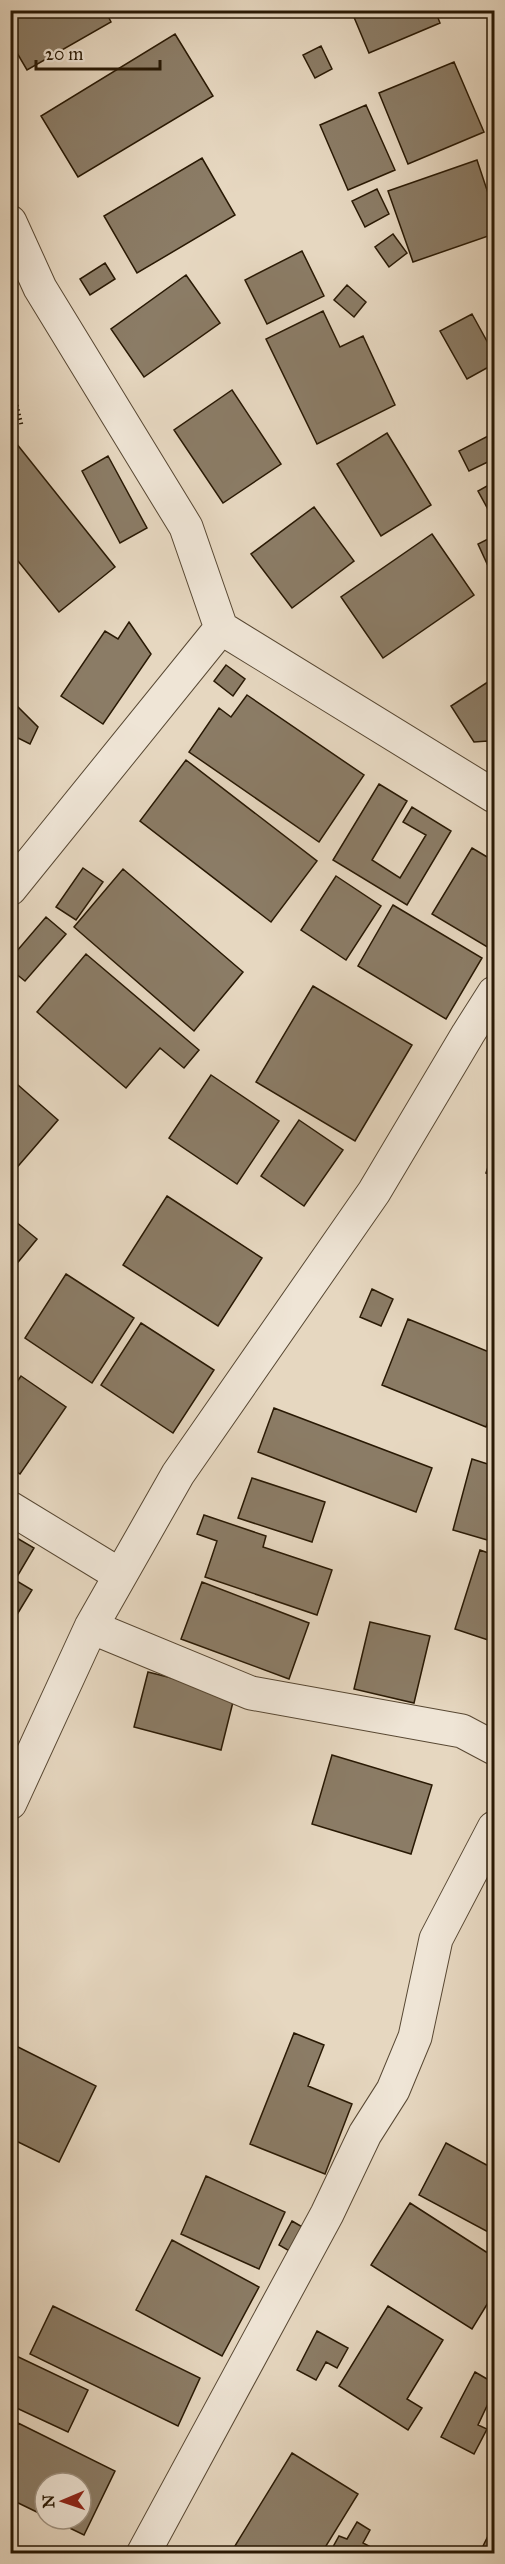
<svg xmlns="http://www.w3.org/2000/svg" width="505" height="2564" viewBox="0 0 505 2564" font-family="'IM FELL Great Primer',serif">
<rect width="100%" height="100%" fill="#e6d7c0"/>
<filter id="stains"><feTurbulence type="fractalNoise" baseFrequency=".00333" numOctaves="4"/><feColorMatrix values="0 0 0 0 .2 0 0 0 0 .09 0 0 0 0 .02 0 0 0 .5 -.17"/></filter>
<radialGradient id="worn" r=".72"><stop offset=".6" stop-color="#630" stop-opacity="0"/><stop offset="1" stop-color="#630" stop-opacity=".3"/></radialGradient>
<path fill="#8b7c66" stroke="#291904" stroke-width="1.5" d="M10,10H105L111,22L27,70L10,41Z
M351,10H435L440,23L369,53Z
M175,34L213,96L78,177L41,116Z
M321,46L332,69L315,78L303,55Z
M454,62L484,132L408,164L379,93Z
M366,105L395,170L348,190L320,125Z
M202,158L235,215L137,273L104,216Z
M477,160L494,211V234L413,262L388,191Z
M377,189L389,214L365,227L352,201Z
M393,234L407,253L389,267L375,247Z
M302,251L324,296L267,324L245,280Z
M105,263L115,279L90,295L80,279Z
M186,275L220,323L144,377L111,329Z
M347,285L366,302L354,317L334,300Z
M323,311L340,347L363,336L395,405L317,444L266,339Z
M472,314L494,354V364L467,379L440,331Z
M232,390L281,464L223,503L174,430Z
M387,433L431,505L381,536L337,464Z
M490,435L494,443V459L469,471L459,451Z
M16,443L115,567L59,612L10,551V447Z
M108,456L147,528L120,543L82,471Z
M494,482V511L490,513L478,491Z
M314,507L354,561L292,608L251,554Z
M432,534L474,595L383,658L341,597Z
M494,536V579L478,544Z
M129,622L151,654L103,724L61,696L105,631L118,639Z
M226,665L245,679L233,696L214,681Z
M494,678V751L488,741L474,742L451,706Z
M247,695L364,775L319,842L189,752L219,708L231,717Z
M10,699L38,727L30,744L10,734Z
M186,760L317,861L271,922L140,821Z
M379,784L407,801L372,860L400,878L426,835L403,822L412,807L451,831L407,905L333,860Z
M472,848L494,861V951L432,914Z
M83,868L103,882L76,920L56,907Z
M123,869L243,972L194,1031L74,927Z
M336,876L381,906L346,960L301,930Z
M393,905L482,958L446,1019L358,966Z
M46,917L66,934L25,981L10,969V959Z
M86,954L199,1050L184,1068L160,1048L126,1088L37,1012Z
M313,986L412,1045L355,1141L256,1082Z
M211,1075L279,1121L237,1184L169,1138Z
M10,1078L58,1120L13,1172L10,1170Z
M299,1120L343,1150L304,1206L261,1176Z
M494,1149V1176L486,1173Z
M167,1196L262,1258L218,1326L123,1265Z
M10,1217L37,1239L10,1272Z
M66,1274L134,1318L92,1383L25,1338Z
M372,1289L393,1299L381,1326L360,1317Z
M408,1319L494,1354V1405L486,1427L382,1385Z
M141,1323L214,1370L173,1433L101,1385Z
M21,1376L66,1407L20,1474L10,1467V1392Z
M274,1408L432,1468L416,1512L258,1452Z
M472,1459L494,1466V1542L453,1530Z
M252,1478L325,1502L312,1542L238,1518Z
M204,1515L266,1536L263,1547L332,1570L317,1615L205,1577L217,1541L197,1534Z
M10,1534L34,1548L15,1580L32,1590L10,1626Z
M480,1550L494,1555V1642L455,1629Z
M202,1582L309,1623L289,1679L181,1639Z
M370,1622L430,1636L414,1703L354,1689Z
M148,1672L235,1694L221,1750L134,1727Z
M332,1755L432,1785L411,1854L312,1824Z
M294,2033L324,2045L308,2086L352,2104L325,2174L250,2144Z
M10,2043L96,2086L59,2162L10,2138Z
M446,2143L494,2169V2225L490,2233L419,2195Z
M206,2176L285,2212L259,2269L181,2234Z
M410,2203L494,2257V2293L472,2329L371,2265Z
M292,2221L311,2232L298,2256L279,2245Z
M172,2240L259,2287L222,2356L136,2310Z
M53,2306L200,2378L178,2426L30,2354Z
M388,2306L443,2340L407,2399L422,2408L408,2430L339,2386Z
M317,2331L348,2348L337,2368L326,2362L316,2380L297,2370Z
M10,2353L88,2390L68,2432L10,2405Z
M475,2372L494,2383V2391L478,2425L487,2429L474,2454L441,2437Z
M18,2423L115,2471L84,2535L51,2519H81V2483H45V2516L10,2499V2439Z
M292,2453L358,2494L321,2554H230Z
M357,2522L370,2530L363,2543L369,2546L365,2554H329L339,2536L347,2539Z
M494,2524V2554H479Z"/>
<g fill="none" stroke-linecap="round" stroke-linejoin="round">
<g stroke="#584833" stroke-width="35">
<path id="minor" d="M10,222L40,288L186,527L221,628L494,796
M10,889L221,628
M10,1508L120,1575
M91,1627L251,1693L462,1731L494,1748
M10,1803L91,1627L178,1474L374,1192L468,1034L494,993
M143,2554L327,2214L365,2134L393,2090L415,2037L436,1939L494,1828"/>
</g>
<path stroke="#291904" stroke-width="4" stroke-dasharray="1.5 3" stroke-linecap="butt" d="M10,379L22,427"/>
<use href="#minor" stroke="#efe5d6" stroke-width="33"/>
</g>
<rect width="505" height="2564" fill="none" stroke="#e6d7c0" stroke-width="36"/>
<rect x="12" y="12" width="481" height="2540" fill="none" stroke="#291904" stroke-width="3"/>
<rect x="18" y="18" width="469" height="2528" fill="none" stroke="#291904" stroke-width="1.5"/>
<g transform="translate(63 2501) rotate(268)"><circle r="28" fill="#efe5d6" stroke="#a09382" stroke-width="1.5"/>
<path d="M0-4.5L10 22L0 15L-10 22Z" fill="#8f2418"/>
<text y="-9" font-size="16" font-weight="bold" text-anchor="middle" fill="#291904">N</text>
</g>
<path d="M36 60v9h124v-9" fill="none" stroke="#291904" stroke-width="3"/>
<text x="45" y="60" font-size="18" fill="#291904" stroke="#efe5d6" stroke-width="4.5" paint-order="stroke">20 m</text>
<rect width="100%" height="100%" filter="url(#stains)"/>
<rect width="100%" height="100%" fill="url(#worn)"/>
</svg>
